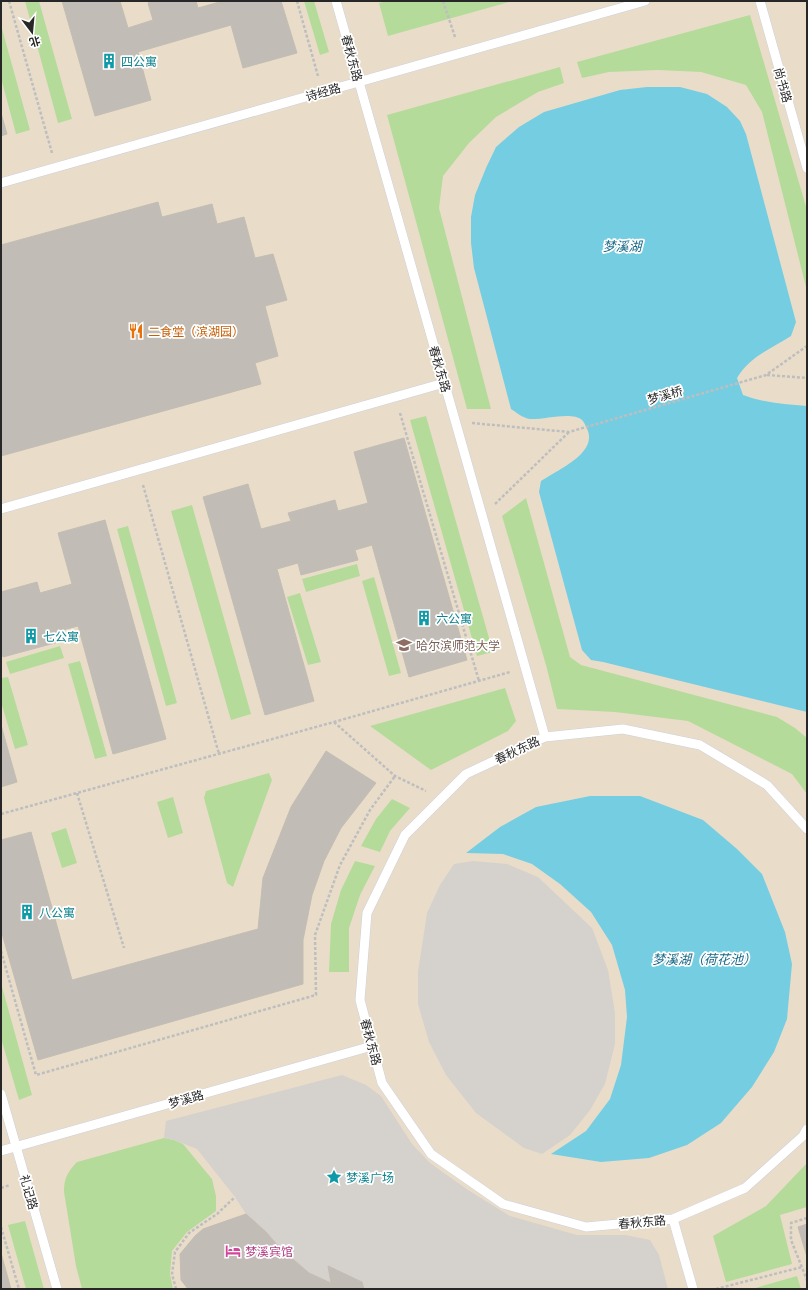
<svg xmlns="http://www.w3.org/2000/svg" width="808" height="1290" viewBox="0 0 808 1290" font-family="Montserrat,'Noto Sans SC',sans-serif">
<rect width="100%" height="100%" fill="#e8e1da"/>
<path fill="#e9ddca" d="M1,1H807V1289H1Z"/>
<path fill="#b5db9a" d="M25,1H39L72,119L58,123Z
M304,1H314L329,52L320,55Z
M388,1H513L388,36L379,3Z
M750,15L807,210V291L762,112L746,85L701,72L658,70L609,72L582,78L577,62Z
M1,25L30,130L16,134L1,78Z
M560,67L564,83L538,92L496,117L469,143L443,176L439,208L491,409H467L387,115Z
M426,416L493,652L477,656L410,420Z
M526,498L570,657L581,665L777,717L795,728L807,738V794L792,774L688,721L615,712L557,709L546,665L502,516Z
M192,505L251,714L231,720L171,511Z
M128,526L177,703L166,706L117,529Z
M357,564L360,576L306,592L302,579Z
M374,577L401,673L389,676L362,581Z
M300,593L321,662L308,665L287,597Z
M60,646L64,658L10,674L6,662Z
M80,661L107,756L95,759L68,664Z
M8,677L28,745L15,749L1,702V678Z
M505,688L516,721L508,731L431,770L370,726Z
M269,773L272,780L233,887L227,883L204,798L206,791Z
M173,797L183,833L168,838L157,802Z
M392,799L410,808L390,831L380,852L361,846L376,819Z
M66,828L77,863L62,868L51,833Z
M355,861L375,866L360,895L349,928V972H329L331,924L341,890Z
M1,983L32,1095L19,1100L1,1038Z
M164,1138L174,1140L183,1144L212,1179L216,1196V1211L187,1232L172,1251L170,1274L173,1289H82L76,1266L64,1192C64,1178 67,1173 77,1162Z
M807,1163V1207L780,1215L792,1264L726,1282L713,1236L766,1206Z
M25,1221L44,1289H26L8,1225Z
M797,1276L801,1289H752Z"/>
<path fill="#d5d1cc" d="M473,861L507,864L538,877L592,928L608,970L615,1013V1044L605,1084L590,1110L570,1135L542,1154L524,1148L476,1113L446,1075L429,1042L418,1004V972L427,913L440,885L454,864Z
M342,1075L366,1085L381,1096L412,1144L430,1163L468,1190L510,1216L577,1235H625L650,1240L659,1255L668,1289H364L362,1282L328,1267L331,1283L309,1273L279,1247L266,1232L252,1221L246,1214L235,1197L197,1149L174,1140L164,1138L166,1121Z"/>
<path fill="#75cde2" d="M647,87H680L707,94L727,107L740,121L746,134L796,322L791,336C771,349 750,356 737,378L743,395C764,403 785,404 807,406V712L603,662L591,660L582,650L539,492L541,481C557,470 596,454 588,431C586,427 585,423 582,420C572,411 543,420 530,419C523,418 517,413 511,409L474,268L471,243V217L475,195L486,168L496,147L519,127L544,112L620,90Z
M590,796H640L703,820L737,849L762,874L785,932L792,964L787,1019L774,1052L752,1087L721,1123L687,1145L649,1158L601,1162L551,1154L586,1131L610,1099L621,1065L627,1017L625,990L612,945L591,912L560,884L532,864L503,854L466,853L500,827L536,807Z"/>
<path fill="#c1bcb5" stroke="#c3bdb4" d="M62,1H120L128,28L153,20L148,3L155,1H196L198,8L223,1H281L297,53L243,68L231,25L138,52L151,100L95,116Z
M1,113L7,134L1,136Z
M158,202L162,217L212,204L217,224L244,217L255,258L273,254L287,300L265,306L278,356L255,363L261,384L1,456V245Z
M404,438L467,660L409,677L372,545L355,550L358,560L301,575L298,563L277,569L314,701L265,715L203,497L248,484L261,529L291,521L288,513L335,500L338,511L368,503L354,452Z
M105,520L166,739L113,754L78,626L59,631L62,641L3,657L1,650V592L37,582L40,593L72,584L58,533Z
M1,725L17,782L1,787Z
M326,751L376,783L341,828L324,861L312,895L303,940V984L38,1060L1,930V840L31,832L72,980L258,929L263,878L291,807Z
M246,1214L266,1232L279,1247L309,1273L331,1283L328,1266L362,1282L364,1289H188L181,1280L180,1254L195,1236L203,1229Z
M807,1224V1257L798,1227Z
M1,1253L11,1289H1Z"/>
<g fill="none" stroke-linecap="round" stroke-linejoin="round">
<g stroke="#ccd0db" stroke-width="10">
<path id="lane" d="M336,1L545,737
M760,1L807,168
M1,183L645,1
M1,509L444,383
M807,829L767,785L700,745L623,729L545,737L466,774L405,835L367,913L360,1000L382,1083L431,1154L503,1204L586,1227L673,1219L745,1188L803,1136L807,1129
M1,1094L57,1289
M1,1151L372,1046
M673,1219L693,1289"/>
</g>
<path stroke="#bebebe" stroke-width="2.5" stroke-dasharray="3 2" stroke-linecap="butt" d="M9,1L52,153
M297,1L318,76
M443,1L455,37
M767,375L807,378
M400,413L479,681
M472,423L569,432L766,375L807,346
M143,485L219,754
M495,504L569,432
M334,722L395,776L426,791
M77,793L124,948
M1,814L334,722L510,672
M1,951L36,1075L316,995L315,935L340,865L370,810L395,776
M1,1188L10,1185
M807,1218L791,1223V1240L807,1280
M1,1227L19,1289
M176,1289L172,1274L175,1252L189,1233L217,1214L235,1197
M716,1289L802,1267"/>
<use href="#lane" stroke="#fff" stroke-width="9"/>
</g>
<defs>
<g id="building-bare" transform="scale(1.2)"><path d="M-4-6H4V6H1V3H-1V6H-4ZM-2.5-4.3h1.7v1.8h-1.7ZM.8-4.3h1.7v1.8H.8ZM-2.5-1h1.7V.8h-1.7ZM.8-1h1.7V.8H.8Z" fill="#0f9aa8" stroke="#fff" stroke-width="2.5" paint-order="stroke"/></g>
<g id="restaurant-bare" transform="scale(1.2)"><path d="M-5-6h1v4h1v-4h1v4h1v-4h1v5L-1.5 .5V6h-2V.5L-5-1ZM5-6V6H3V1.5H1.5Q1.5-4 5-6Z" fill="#e8710a" stroke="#fff" stroke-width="2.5" paint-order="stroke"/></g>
<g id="university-bare" transform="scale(1.2)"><path d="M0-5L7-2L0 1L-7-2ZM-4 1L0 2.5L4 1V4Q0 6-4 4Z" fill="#8d6e63" stroke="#fff" stroke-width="2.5" paint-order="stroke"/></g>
<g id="sight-bare" transform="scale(1.2)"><path d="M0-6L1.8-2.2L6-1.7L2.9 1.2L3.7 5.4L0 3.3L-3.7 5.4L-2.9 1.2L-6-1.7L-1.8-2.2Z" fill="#0f9aa8" stroke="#fff" stroke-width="2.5" paint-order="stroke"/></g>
<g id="hotel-bare" transform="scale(1.2)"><path d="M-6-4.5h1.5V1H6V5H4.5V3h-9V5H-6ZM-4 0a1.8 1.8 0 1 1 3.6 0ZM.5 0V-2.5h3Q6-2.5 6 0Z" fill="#d1479c" stroke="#fff" stroke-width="2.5" paint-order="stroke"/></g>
</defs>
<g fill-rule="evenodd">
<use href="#building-bare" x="109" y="61"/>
<use href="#restaurant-bare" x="136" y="331"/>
<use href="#building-bare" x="424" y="618"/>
<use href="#building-bare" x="31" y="636"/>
<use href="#university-bare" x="404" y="645"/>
<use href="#building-bare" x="27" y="912"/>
<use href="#sight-bare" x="334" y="1177"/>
<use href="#hotel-bare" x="233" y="1251"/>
</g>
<g text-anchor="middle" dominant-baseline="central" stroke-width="3.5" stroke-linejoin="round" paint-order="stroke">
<g font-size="12" fill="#272727" stroke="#fff">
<text transform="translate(352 58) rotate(75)">春秋东路</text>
<text transform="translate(783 85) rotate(74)">尚书路</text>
<text transform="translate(323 92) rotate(-16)">诗经路</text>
<text transform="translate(440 369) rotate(74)">春秋东路</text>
<text transform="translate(665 395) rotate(-16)">梦溪桥</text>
<text transform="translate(517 750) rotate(-25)">春秋东路</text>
<text transform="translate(371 1042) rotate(75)">春秋东路</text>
<text transform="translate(186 1099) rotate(-16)">梦溪路</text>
<text transform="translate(29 1192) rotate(74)">礼记路</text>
<text transform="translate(642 1222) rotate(-5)">春秋东路</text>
</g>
<g font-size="12" fill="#0d838f" stroke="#fff" text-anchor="start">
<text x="121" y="61">四公寓</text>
<text x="436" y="618">六公寓</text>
<text x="43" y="636">七公寓</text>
<text x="39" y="912">八公寓</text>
<text x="346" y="1177">梦溪广场</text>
</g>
<g font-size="12" fill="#c56008" stroke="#fff" text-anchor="start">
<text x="148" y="331">二食堂（滨湖园）</text>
</g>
<g font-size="12" fill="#785e54" stroke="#fff" text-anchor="start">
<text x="416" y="645">哈尔滨师范大学</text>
</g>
<g font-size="12" fill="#b23c85" stroke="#fff" text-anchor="start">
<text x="245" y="1251">梦溪宾馆</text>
</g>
<g font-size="13" font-style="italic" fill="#196a89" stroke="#fff">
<text x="622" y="246">梦溪湖</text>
<text x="704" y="959">梦溪湖（荷花池）</text>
</g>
</g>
<rect width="808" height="1290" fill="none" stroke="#272727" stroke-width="4"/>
<g transform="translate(32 32) rotate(164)" stroke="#ffffff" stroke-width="3" paint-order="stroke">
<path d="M0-3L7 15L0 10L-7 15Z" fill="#272727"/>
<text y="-6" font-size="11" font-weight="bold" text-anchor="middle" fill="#272727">北</text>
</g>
</svg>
